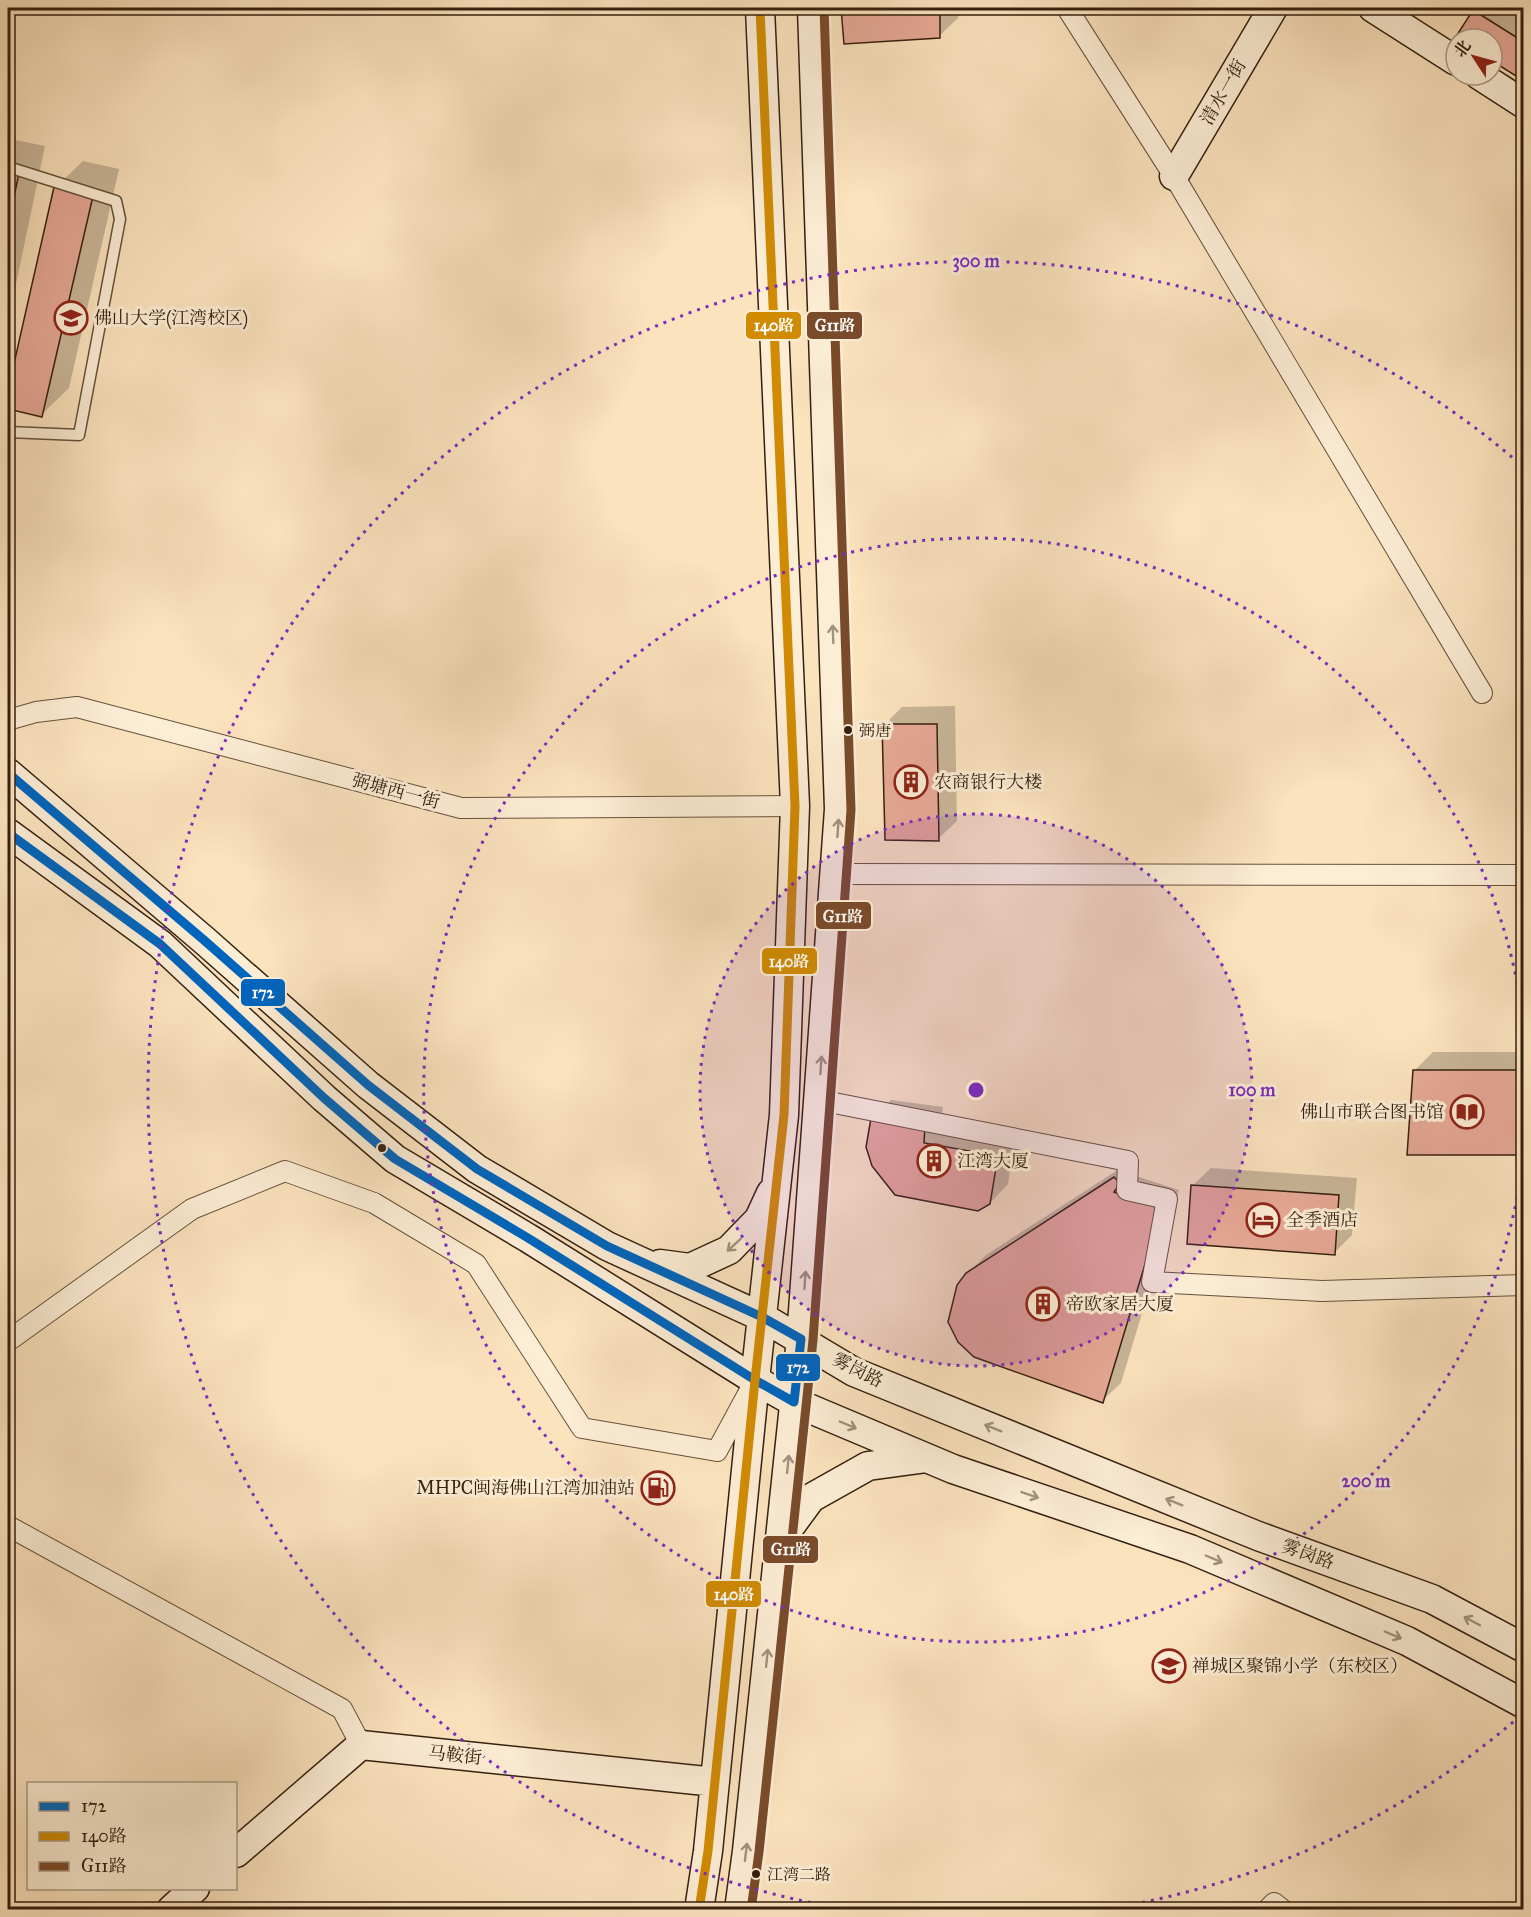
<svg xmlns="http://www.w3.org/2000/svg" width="1531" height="1917" viewBox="0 0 1531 1917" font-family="'IM FELL Great Primer','Noto Serif SC',serif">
<rect width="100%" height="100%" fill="#fbe3be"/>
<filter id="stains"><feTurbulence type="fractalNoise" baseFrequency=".00333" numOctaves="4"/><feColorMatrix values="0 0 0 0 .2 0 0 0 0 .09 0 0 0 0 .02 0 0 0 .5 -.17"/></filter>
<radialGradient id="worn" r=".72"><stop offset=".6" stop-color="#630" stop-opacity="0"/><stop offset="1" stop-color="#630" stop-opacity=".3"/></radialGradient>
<path fill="#0003" d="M843,8H958V18L939,36L846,42Z
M1477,8H1504L1524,20V79L1492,60V39H1459L1457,37Z
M10,139L45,146L8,322V141Z
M83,161L119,169L69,388L41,415L8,407V396L55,188Z
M955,706L957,821L938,839L884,725L902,707Z
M1433,1052H1524V1153L1415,1070Z
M891,1100L943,1107L941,1126L1015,1138L1008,1184L990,1203L872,1119Z
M1133,1160L1130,1174L1179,1190L1121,1383L1102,1401L967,1274L986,1255Z
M1211,1168L1357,1178L1352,1235L1334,1253L1192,1186Z"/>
<path fill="#e6a896" stroke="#35200f" stroke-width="1.5" d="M841,8H940V38L844,44Z
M1473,10L1524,42V81L1492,61V39L1455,38Z
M8,171L19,173L8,226Z
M54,187L93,196L42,417L8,409V390Z
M882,724H937L939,841L885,840Z
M1413,1070H1524V1155H1407Z
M871,1118L925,1125L924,1143L998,1156L990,1204L978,1211L895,1195L872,1166L866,1147Z
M1114,1177L1120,1183L1114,1192L1162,1208L1103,1403L974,1357L958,1342L948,1322L957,1285L966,1273Z
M1191,1185L1339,1195L1335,1255L1187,1244Z"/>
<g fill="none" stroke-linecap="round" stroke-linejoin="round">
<g stroke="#66513b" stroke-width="13">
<path id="lane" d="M8,167L116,201L120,219L79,435L8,432"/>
</g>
<g stroke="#66513b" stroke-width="22">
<path id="street" d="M1067,8L1174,176L1482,693
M8,720L36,712L77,707L461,808L795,806
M835,874L1524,875
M819,1100L1128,1161L1127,1190L1167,1199L1152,1282L1322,1291L1524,1285
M8,1341L192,1209L285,1171L374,1203L476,1264L582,1428L717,1451L750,1390
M8,1526L342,1709L361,1745
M1267,1910L1274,1903L1283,1910"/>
</g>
<g stroke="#35200f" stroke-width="31">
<path id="secondary" d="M1373,8L1456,61
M1479,75L1524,104
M1174,176L1273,8
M8,773L205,941L368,1085L477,1169L607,1246L762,1317L854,1372L1258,1536L1432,1599L1524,1648
M8,833L160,944L324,1098L395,1159L528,1238L755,1380L794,1402L953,1469L1190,1549L1407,1641L1524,1704
M660,1264L690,1268L729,1250L759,1219L771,1193
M781,1539L811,1498L868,1466L927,1458
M236,1853L361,1745L715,1782
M171,1910L195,1888
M699,1910L708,1851L755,1380L784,1115L795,806L760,8
M739,1910L747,1851L801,1339L839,809L812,8"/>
</g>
<use href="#lane" stroke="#fcedd5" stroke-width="10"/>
<use href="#street" stroke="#fcedd5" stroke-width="20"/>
<use href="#secondary" stroke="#fcedd5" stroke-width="28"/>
<g stroke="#fcedd5" stroke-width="14">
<path id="bus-1" d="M8,773L205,941L368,1085L477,1169L607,1246L762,1317L801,1339L794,1402L755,1380L528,1238L395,1159L324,1098L160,944L8,833"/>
</g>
<g stroke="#fcedd5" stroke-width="14">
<path id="bus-2" d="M699,1910L708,1851L755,1380L784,1115L795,806L760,8"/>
</g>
<g stroke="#fcedd5" stroke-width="14">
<path id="bus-3" d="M751,1910L759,1852L813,1340L851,810L824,8"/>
</g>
<use href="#bus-1" stroke="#0065bd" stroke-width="9"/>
<use href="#bus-2" stroke="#d08b03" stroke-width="9"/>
<use href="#bus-3" stroke="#7a4b2a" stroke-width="9"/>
</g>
<defs><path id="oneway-shaft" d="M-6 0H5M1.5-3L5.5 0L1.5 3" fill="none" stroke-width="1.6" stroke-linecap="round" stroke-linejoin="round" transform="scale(1.5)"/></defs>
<g stroke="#a2917c">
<use href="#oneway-shaft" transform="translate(833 634) rotate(-92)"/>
<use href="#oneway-shaft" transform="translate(838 828) rotate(-86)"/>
<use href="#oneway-shaft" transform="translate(821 1065) rotate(-86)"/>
<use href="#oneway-shaft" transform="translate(734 1245) rotate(138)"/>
<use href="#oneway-shaft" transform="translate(805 1280) rotate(-86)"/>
<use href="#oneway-shaft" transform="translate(848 1425) rotate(23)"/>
<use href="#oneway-shaft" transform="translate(993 1428) rotate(-158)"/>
<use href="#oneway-shaft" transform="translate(788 1464) rotate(-84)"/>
<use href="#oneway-shaft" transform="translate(1030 1495) rotate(19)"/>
<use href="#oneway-shaft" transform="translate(1174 1502) rotate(-158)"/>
<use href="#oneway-shaft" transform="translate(1214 1559) rotate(23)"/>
<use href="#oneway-shaft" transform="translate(1472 1621) rotate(-152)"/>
<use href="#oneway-shaft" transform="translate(1393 1635) rotate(23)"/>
<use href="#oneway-shaft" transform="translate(767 1658) rotate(-84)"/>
<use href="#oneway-shaft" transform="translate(746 1852) rotate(-83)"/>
</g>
<circle cx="976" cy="1090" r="276" fill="#7b2cbf" fill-opacity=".12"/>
<g fill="none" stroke="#7b2cbf" stroke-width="3" stroke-dasharray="3 6">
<circle cx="976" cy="1090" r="276"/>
<path d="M1523 1162A552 552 0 1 1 1523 1018"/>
<path d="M1520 1716A829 829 0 0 1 1106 1909M846 1909A829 829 0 1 1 1520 464"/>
</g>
<defs>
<g id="university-ring" transform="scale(1.725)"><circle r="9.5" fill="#fcedd5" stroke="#8f2418" stroke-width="1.5"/><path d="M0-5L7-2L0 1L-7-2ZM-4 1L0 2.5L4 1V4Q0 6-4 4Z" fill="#8f2418"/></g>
<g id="building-ring" transform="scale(1.725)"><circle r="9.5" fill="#fcedd5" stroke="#8f2418" stroke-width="1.5"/><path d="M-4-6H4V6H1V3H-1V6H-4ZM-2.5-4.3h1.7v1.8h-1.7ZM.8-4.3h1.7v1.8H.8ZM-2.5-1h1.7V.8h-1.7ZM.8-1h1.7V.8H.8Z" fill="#8f2418"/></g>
<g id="library-ring" transform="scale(1.725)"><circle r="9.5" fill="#fcedd5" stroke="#8f2418" stroke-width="1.5"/><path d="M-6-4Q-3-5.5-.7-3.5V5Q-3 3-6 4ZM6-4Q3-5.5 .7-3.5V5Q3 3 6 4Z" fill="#8f2418"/></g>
<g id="hotel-ring" transform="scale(1.725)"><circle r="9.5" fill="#fcedd5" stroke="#8f2418" stroke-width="1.5"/><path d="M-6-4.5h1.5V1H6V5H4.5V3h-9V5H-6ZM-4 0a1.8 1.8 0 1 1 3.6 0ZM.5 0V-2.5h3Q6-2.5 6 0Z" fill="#8f2418"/></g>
<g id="fuel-ring" transform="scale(1.725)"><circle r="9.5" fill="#fcedd5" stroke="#8f2418" stroke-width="1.5"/><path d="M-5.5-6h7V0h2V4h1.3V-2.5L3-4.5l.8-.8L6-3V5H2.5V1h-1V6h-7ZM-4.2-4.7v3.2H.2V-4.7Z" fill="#8f2418"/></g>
<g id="school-ring" transform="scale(1.725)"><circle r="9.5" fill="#fcedd5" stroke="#8f2418" stroke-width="1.5"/><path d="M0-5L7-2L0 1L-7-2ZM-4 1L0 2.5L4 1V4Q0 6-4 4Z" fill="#8f2418"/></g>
</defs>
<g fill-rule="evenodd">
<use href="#university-ring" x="71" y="318"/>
<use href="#building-ring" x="911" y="782"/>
<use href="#library-ring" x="1467" y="1112"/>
<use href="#building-ring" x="934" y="1161"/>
<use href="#hotel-ring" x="1263" y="1220"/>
<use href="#building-ring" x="1043" y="1304"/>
<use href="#fuel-ring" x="658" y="1488"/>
<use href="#school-ring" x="1169" y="1666"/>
</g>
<g fill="#35200f" stroke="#fcedd5" stroke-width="2">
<circle cx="848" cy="730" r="5"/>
<circle cx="382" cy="1148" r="5"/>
<circle cx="756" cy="1874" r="5"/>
</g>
<g text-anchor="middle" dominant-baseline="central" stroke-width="6" stroke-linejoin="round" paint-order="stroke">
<g font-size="16" fill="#35200f" stroke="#fcedd5" text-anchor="start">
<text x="859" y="730">弼唐</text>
<text x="767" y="1874">江湾二路</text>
</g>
<g font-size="18" fill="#35200f" stroke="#fcedd5">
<text transform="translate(1223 92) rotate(-60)">清水一街</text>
<text transform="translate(396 791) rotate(15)">弼塘西一街</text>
<text transform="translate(858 1370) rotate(27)">雾岗路</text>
<text transform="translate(1308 1554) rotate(20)">雾岗路</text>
<text transform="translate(455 1755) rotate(6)">马鞍街</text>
</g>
<g font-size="18" fill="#35200f" stroke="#fcedd5" text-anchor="start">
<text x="94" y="318">佛山大学(江湾校区)</text>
<text x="934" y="782">农商银行大楼</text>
<text x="1444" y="1112" text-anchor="end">佛山市联合图书馆</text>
<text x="957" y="1161">江湾大厦</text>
<text x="1286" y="1220">全季酒店</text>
<text x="1066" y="1304">帝欧家居大厦</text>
<text x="635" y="1488" text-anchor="end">MHPC闽海佛山江湾加油站</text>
<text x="1192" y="1666">禅城区聚锦小学（东校区）</text>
</g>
</g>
<circle cx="976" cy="1090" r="9" fill="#7b2cbf" stroke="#fcedd5" stroke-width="3"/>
<g font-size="18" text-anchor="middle" font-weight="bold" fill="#7b2cbf" stroke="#fcedd5" stroke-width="6" stroke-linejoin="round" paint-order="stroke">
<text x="976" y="267">300 m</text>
<text x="1252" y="1096">100 m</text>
<text x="1366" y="1487">200 m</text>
</g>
<g stroke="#fcedd5" stroke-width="2">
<rect x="745" y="311" width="57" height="29" rx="6" fill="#d08b03"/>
<rect x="806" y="311" width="57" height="29" rx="6" fill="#7a4b2a"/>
<rect x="815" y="901" width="57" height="29" rx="6" fill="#7a4b2a"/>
<rect x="761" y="947" width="57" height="28" rx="6" fill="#d08b03"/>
<rect x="240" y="978" width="46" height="29" rx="6" fill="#0065bd"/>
<rect x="775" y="1353" width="46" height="29" rx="6" fill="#0065bd"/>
<rect x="762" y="1535" width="57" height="29" rx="6" fill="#7a4b2a"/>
<rect x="705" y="1580" width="57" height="28" rx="6" fill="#d08b03"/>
</g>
<g font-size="16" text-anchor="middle" font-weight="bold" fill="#fff">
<text x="774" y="331">140路</text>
<text x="835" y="331">G11路</text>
<text x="843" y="922">G11路</text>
<text x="789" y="967">140路</text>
<text x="263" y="998">172</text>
<text x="798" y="1373">172</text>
<text x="791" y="1555">G11路</text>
<text x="734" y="1600">140路</text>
</g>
<rect width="1531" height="1917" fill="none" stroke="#fbe3be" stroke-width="30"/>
<rect x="9" y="9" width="1513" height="1899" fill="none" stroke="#35200f" stroke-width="3"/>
<rect x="15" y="15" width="1501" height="1887" fill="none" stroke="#35200f" stroke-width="1.5"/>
<rect x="27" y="1782" width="210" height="108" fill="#fcedd5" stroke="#ac9b86" stroke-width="1.5"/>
<rect x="39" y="1802" width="30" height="9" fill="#0065bd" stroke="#ac9b86" stroke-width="1.5"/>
<text x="81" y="1812" font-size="18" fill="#35200f">172</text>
<rect x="39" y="1832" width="30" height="9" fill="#d08b03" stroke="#ac9b86" stroke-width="1.5"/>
<text x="81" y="1842" font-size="18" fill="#35200f">140路</text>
<rect x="39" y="1862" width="30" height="9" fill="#7a4b2a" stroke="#ac9b86" stroke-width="1.5"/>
<text x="81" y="1872" font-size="18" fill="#35200f">G11路</text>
<g transform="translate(1474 57) rotate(306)"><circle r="28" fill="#fcedd5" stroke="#ac9b86" stroke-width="1.5"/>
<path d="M0-4.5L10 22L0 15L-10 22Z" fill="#8f2418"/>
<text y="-9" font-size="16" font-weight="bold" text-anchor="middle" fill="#35200f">北</text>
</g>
<rect width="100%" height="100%" filter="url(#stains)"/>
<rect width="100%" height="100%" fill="url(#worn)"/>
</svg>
